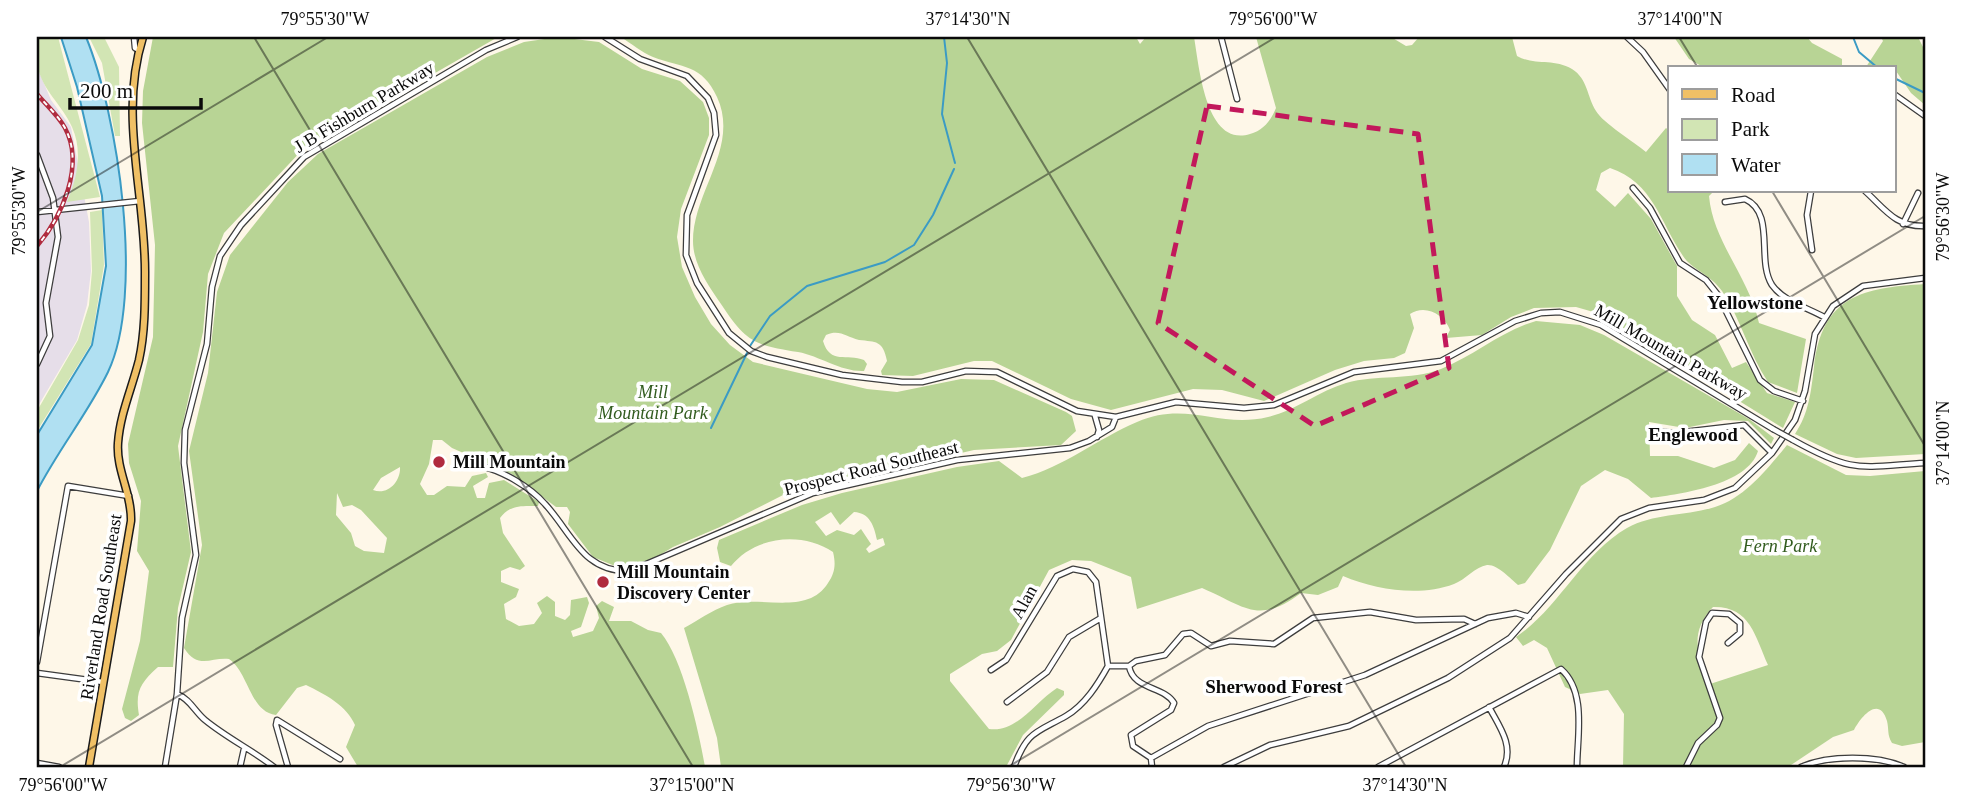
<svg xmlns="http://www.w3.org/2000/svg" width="1962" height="804" viewBox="0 0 1962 804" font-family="Georgia,serif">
<rect width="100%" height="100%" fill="#fef7e8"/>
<path fill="#e6dee9" d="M37,67L51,100L71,127L89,222L91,271L87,305L77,340L37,408Z"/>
<path fill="#d2e5b4" d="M37,37H58L100,197L67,202C77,179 83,151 72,127C62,104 42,91 37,64C35,56 37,46 37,37Z
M89,37H104L119,67L120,136H115L102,63Z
M102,210L104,265L91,344L37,431V411L78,340L89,305L92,271L90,212Z"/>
<path fill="#b8d495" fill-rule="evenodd" d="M153,37H498L304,148L224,233L208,274L203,332L178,446L191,552L178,608L173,667H158C140,683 135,692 139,715L131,721L125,718L122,709L140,641L149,571L137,551L141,501L129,463L128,444L153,337L155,245L142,123L143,91Z
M558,37L599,42L642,69L680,81L703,102L709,118V135L681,209L677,237L682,267L695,297L711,324L730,345L753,362L867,389L897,392L961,379L994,380L1066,412L1072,416L1076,431L1061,445L974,450L787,493L720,527L673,547L650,561L628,567L615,566L593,557L568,524L570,512L567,507H556L512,474L452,448L442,440H433L429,464L420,484L427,495H434L447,486L465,487L472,476L486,473L488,477L473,486L477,498H485L489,483L504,480L539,502L538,506C524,506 510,504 500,518L503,533L525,566L520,570L510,567L501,571V582L519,589L516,597L504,604L506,619L519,626L534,624L542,613L537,603L547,596L555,602V616L565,620L570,615L571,600L587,597L589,603L581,627L571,631L573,637L593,631L599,618L596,606L602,601L614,607L609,621H631L648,630L661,633C683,659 699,732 705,767H358L346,747L355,725C347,706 325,694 306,685L297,688L276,715C250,712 249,673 229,659C211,657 198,670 184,648L202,545L189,451L208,373L217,292L230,255L288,182L318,154L487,57L524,42ZM400,467C401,481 388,496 373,490L381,478ZM337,493L343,507L352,505L361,510L387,538L384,553L364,551L355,546L351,533L336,515Z
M621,37H1136L1140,44L1146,37H1194C1199,64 1205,148 1250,134C1264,130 1271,120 1276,108L1256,37H1391L1406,46L1412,45L1419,37H1512L1517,56C1535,66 1553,58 1572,69C1588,79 1587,97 1596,111C1603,123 1634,142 1646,152L1666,128L1670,131V191H1714L1709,196C1713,242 1749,277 1759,323L1806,339L1797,393L1768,382C1749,354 1741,319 1722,291C1710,274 1691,269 1683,256C1660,222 1653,182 1610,168L1601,173L1596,190L1615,207L1628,193L1651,219L1677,266V296L1692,320L1715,335L1732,368L1746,362L1767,393L1795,402L1783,428L1597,313L1576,307L1534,308L1511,317L1482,335L1446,338L1450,330C1444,314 1425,304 1410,314L1414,328L1405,353L1394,358L1364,361L1335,370L1264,401L1222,390L1193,389L1111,410L1071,399L992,361H974L913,376L882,375L881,371L887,361C883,340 876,342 859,340C846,337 840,329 826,335L823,341C830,365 847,353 864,360L867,364L864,371C841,372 820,356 798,352C754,345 746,342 721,304C708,285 693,264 693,241C693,191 740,147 717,97C702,64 682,68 653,57C641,52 632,44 621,37Z
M1674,37H1807L1812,43L1842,59V68L1703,67L1689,59Z
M1881,37H1918L1925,51V105L1911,93L1894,68L1866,67L1883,41Z
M1925,284V454L1856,458L1837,454L1795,434C1809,413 1811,392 1814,367C1822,295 1863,288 1925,284Z
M1536,321L1580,325L1604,335L1749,419L1774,438L1771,444L1748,421L1724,420L1685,428L1649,422L1650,456H1678L1714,468L1735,460L1749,443L1758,451C1748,485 1680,494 1651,498L1628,479L1605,470L1581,486L1550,550L1525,583L1518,585C1511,579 1497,564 1487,565C1475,567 1465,580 1454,584C1420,597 1376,590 1343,576L1338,587L1318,595L1301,593C1258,625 1246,607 1202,588L1137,609L1131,577L1091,561L1072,560L1049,570L1011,640L997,651L982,654L950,674V681L989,729C1017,733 1035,702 1057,688L1064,691V695L1023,735L1006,767H721L717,738L684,628C697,621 712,610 727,605C758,594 807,617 828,583C835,573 836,564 833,552C802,531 755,536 731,566L720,562L717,548L719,540L802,505L842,493L957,467L999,461L1022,478C1064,467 1097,439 1137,422C1187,400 1219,429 1268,417C1295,411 1319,391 1346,383C1377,374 1410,381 1441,369C1474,356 1501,331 1536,321ZM831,512L840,525L854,512C870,513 874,526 877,540L883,538L885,545L869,553L866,549L871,544L861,529L854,535L837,530L826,536L815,522Z
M1787,445L1846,475L1870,476L1925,471V742L1902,746L1892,743C1887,735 1889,729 1887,721C1879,694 1860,718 1854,730L1833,737L1788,767H1623L1624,714L1608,690L1580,694L1565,687L1547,648L1534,640L1523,646L1516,637C1558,609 1582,554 1627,528C1654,513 1686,516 1715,507C1745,498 1768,468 1787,445ZM1713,607C1750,606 1755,636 1768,665L1707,685C1699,653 1688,634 1713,607Z"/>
<path fill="#b0e0f2" stroke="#3b9bc4" stroke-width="2" d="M61,37H86C118,115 145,294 108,372C88,413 58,450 37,491V435L92,345L106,266L102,196L77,87Z"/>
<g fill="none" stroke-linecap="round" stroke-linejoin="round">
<path stroke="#3b9bc4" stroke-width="2" d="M944,37L947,63L942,114L955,163
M1853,37L1859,52L1878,68
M1894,78L1925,93
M750,346L770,316L807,286L885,262L914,245L933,215L954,169
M711,428L747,353"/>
<g stroke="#3d3d3d" stroke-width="7">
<path id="minor" d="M134,37L135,48L139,50
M605,37L640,59L687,76L708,98L714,113L716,135L687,215L686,255L697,283L729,333L751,351L767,357L842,375L902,382H922L966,371L997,372L1077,411L1116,417L1176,402L1244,408L1274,405L1354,372L1441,361L1515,321L1541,313L1560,312L1601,325L1773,429
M1221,37L1237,99
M1627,37L1643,52L1670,90
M1894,94L1925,116
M37,155L53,198L58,237L46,303L50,336L37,364
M1633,188L1650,208L1680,263L1706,280L1718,295L1760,380L1774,391L1803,401
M1811,191L1807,215L1812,250
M1865,191C1885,209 1895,227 1925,226
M1725,202L1745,199C1776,213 1756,260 1772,285C1783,301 1808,308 1824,317
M37,212L140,201
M1903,224L1918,193
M1095,416L1099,430L1097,437
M1652,431L1675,433L1744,425L1772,453
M1793,440C1854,474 1859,467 1925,463
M481,466C503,471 530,487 545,504C572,533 583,573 630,571L813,493L957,460L1070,448L1089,441L1112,427L1116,417
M37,662L68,486L129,496
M1108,666H1129
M1129,666L1136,661L1165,655L1183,634L1191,633L1211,646L1230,641L1274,644L1313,618L1370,612L1416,620L1464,619L1475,624
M1129,666C1133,690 1164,686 1174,703L1171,710L1131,735L1133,746L1151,758
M991,670L1006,660L1057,576L1073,569L1088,572L1096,582L1108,666
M37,673L103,682
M177,694C190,699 195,712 205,720C227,738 252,750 274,767
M1007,702L1047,672L1069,637L1101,618
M1489,707C1499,726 1514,745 1504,767
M1151,758L1208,726L1365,675L1488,618L1516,613L1529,617
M1151,758L1152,767
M37,763L59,767
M165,767L177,694L182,618L196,555L184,463L185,430L207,344L212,287L220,256L241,225L304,157L486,50L517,37
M240,767L244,749
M288,767L276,725L277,720L340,759
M1014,767C1027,731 1036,733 1066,716C1085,705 1098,684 1108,666
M1224,767L1270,745L1349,726L1448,678L1510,638L1566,574L1621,519L1649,508L1704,500L1735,488L1772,453L1795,420L1805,391L1815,334L1833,306L1863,286L1925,278
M1378,767L1561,669C1587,692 1577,737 1577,767
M1686,767L1698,743L1717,725L1720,718L1699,657L1706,622L1712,613L1729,614L1740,623V633L1728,643
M1801,767C1828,755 1877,755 1904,767"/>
</g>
<g stroke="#1b1b1b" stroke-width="9">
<path id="major" d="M89,767L131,521C132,494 116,470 118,443C120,414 132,388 139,360C145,333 145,304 145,275C146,195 118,116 143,37"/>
</g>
<use href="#minor" stroke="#fff" stroke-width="4.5"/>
<use href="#major" stroke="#f0c065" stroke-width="6"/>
<g stroke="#b02b3f" stroke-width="4.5">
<path id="rail" d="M37,94C46,105 58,115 65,128C85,165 62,217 37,246"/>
</g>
<use href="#rail" stroke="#fff" stroke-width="2" stroke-dasharray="5" stroke-linecap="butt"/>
<g stroke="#3d3d3d" stroke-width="7" stroke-linecap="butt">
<path id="minor-bridge" d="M1773,429L1793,440"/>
</g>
<use href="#minor-bridge" stroke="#fff" stroke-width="4.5"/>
</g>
<path fill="none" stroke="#c2185b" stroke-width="5" stroke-dasharray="14 9" stroke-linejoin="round" d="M1207,106L1418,134L1449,368L1315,426L1158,323Z"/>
<path fill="none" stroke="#0a0a0a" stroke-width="2" stroke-opacity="0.45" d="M254,37L693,767M967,37L1406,767M1679,37L1698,68M1772,191L1925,446M37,212L328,37M60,767L1276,37M1008,767L1925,216"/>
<g fill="#b02b3f" stroke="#fff" stroke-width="2.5">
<circle cx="439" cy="462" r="7"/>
<circle cx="603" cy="582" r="7"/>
</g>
<g text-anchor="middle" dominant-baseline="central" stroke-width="7" stroke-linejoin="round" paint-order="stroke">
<g font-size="18" fill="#0a0a0a" stroke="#fff">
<text transform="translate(364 107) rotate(-31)">J B Fishburn Parkway</text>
<text transform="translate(1671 352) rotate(30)">Mill Mountain Parkway</text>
<text transform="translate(871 468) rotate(-14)">Prospect Road Southeast</text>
<text transform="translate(1024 602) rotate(-61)">Alan</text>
<text transform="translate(101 607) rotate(-81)">Riverland Road Southeast</text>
</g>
<g font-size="18" font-style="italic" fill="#325c1f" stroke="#fff">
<text x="653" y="392">Mill<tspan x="653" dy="21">Mountain Park</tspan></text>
<text x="1780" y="546">Fern Park</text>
</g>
<g font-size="18" font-weight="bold" fill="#0a0a0a" stroke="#fff" text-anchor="start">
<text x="453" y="462">Mill Mountain</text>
<text x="617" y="572">Mill Mountain<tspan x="617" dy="21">Discovery Center</tspan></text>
</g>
<g font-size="19" font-weight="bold" fill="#0a0a0a" stroke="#fff">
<text x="1755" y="302">Yellowstone</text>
<text x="1693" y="434">Englewood</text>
<text x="1274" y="686">Sherwood Forest</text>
</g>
</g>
<rect width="1962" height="804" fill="none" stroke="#ffffff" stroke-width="77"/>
<rect x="1668" y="66" width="228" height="126" fill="#ffffff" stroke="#9d9d9d" stroke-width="2"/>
<rect x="1682" y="89" width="35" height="10" fill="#f0c065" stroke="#9d9d9d" stroke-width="2"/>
<text x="1731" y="102" font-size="21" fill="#0a0a0a">Road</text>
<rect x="1682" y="119" width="35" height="21" fill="#d2e5b4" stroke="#9d9d9d" stroke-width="2"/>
<text x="1731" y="136" font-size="21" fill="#0a0a0a">Park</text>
<rect x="1682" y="154" width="35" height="21" fill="#b0e0f2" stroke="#9d9d9d" stroke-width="2"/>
<text x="1731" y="172" font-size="21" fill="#0a0a0a">Water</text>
<path d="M70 98v10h131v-10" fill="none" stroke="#0a0a0a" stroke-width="3.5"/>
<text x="80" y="98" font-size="21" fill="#0a0a0a" stroke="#ffffff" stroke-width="5" paint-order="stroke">200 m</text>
<rect x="38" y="38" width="1886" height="728" fill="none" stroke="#0a0a0a" stroke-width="2.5"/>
<g font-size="18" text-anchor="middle" fill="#0a0a0a">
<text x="325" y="25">79°55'30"W</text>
<text x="968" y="25">37°14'30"N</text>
<text x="1273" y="25">79°56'00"W</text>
<text x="1680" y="25">37°14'00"N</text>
<text transform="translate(19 211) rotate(-90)" y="6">79°55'30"W</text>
<text transform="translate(1943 217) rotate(-90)" y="6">79°56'30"W</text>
<text transform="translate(1943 443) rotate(-90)" y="6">37°14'00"N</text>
<text x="63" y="791">79°56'00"W</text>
<text x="692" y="791">37°15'00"N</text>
<text x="1011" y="791">79°56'30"W</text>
<text x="1405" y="791">37°14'30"N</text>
</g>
</svg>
